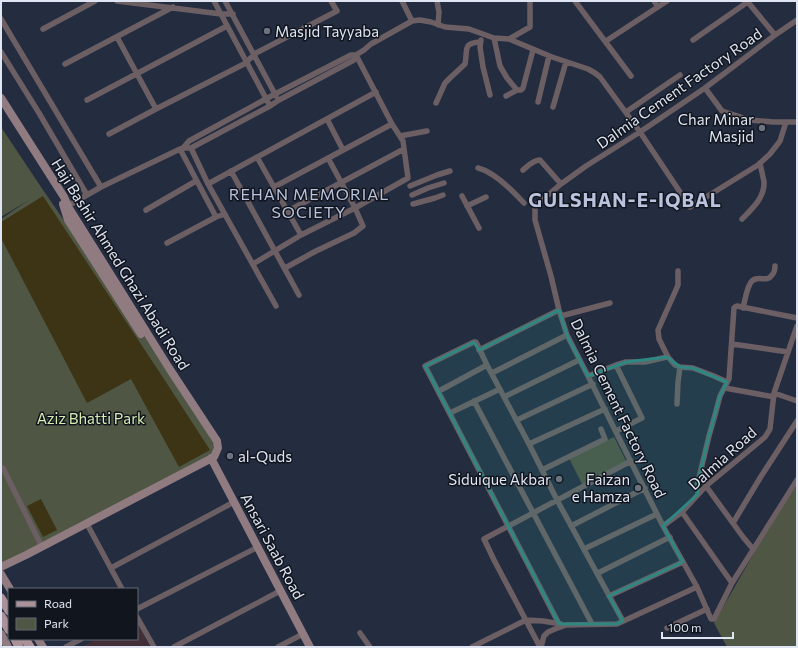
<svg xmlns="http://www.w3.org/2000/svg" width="798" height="648" viewBox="0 0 798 648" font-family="Commissioner,sans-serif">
<rect width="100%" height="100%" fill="#242c40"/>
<path fill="#412e36" d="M137,622L150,647H81L96,639H137Z"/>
<path fill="#4f5643" d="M1,127L43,190L217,441L211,458L1,567V219L29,200L1,217Z
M614,437L626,461L582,484L569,458Z
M797,485V647H727L714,623L758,546Z"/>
<path fill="#3c3414" d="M43,196L162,376L210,450L179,467L131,379L87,403L1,238V222Z
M41,499L57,530L43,537L27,506Z"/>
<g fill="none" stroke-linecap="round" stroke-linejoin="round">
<path stroke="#6c5f63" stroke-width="5.5" d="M117,1L221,14H233
M214,1L270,106
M225,1L276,96
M402,1L412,21
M437,1L439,12L438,25
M575,1L631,76
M654,1L658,7
M747,1L775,35
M1,19L101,187
M797,20L775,35L705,88L640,132L586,166L561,184L535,206V220L551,276L559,310L567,335L588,376L663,526L697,587L711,619H714L732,583L797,480
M43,29L95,1
M117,37L156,109
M494,38L500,66L507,78L517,90H521L523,88L533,50
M509,39L530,27V1
M481,40L480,47L483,67L490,95
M693,40L749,1
M606,41L667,1
M1,52L39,113L87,195
M65,64L173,7
M705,88L722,111L750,120L773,122H797
M506,96L517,90
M87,100L227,26
M538,102L549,56
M436,103L445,83L451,77L465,64C468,50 462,43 480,42
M553,107L566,62
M626,112L680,75
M327,119L343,150
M109,134L156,109L246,63L254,54L337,11L331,1
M400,136L427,131
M183,148L189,141L275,94L351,55H356L364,50L371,44L412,21L420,20L431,22L445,27L469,29L494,38L509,39L552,57L588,69L595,73L600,77L640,132L690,207L758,165L770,154L780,141L786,122
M191,148L208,184L276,306
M180,149L216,217
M257,157L301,235
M478,168C494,172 513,191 524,203
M523,170C528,166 533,160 540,160L561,184
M231,171L299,295
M208,184L376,92
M410,186L437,175L450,171
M274,187L392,124
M412,195L428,188L444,183
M462,196L479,228
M413,204L435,198L443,195
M66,205L73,203L101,187L180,149L183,148H191L270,106L279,100L354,60L356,55
M467,206L486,197
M146,210L196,181
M288,211L404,149
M742,219C752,209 765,197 764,182C763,176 761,169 760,163
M167,243L216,217L225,214
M253,264L301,235L355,208L408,178L403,141L392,124L356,55
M285,268L316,251L354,233L363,226L355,208L328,158
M743,308C745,301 747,285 752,281C758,275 767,283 772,275C774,273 775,269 775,266
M561,316L610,303
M732,344L788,352
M479,350L559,310
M668,357L659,339L658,330L675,292L678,285V271
M492,373L567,335
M588,376L616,365L626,362H645L667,357H668L675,365L680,367L693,368L714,376L727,382
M725,388L774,397
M439,391L487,365
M774,393L797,401
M504,397L579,360
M474,401L592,624
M677,404L678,382L680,367
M450,413L500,389
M517,420L593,384
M616,431L642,418L616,365
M529,444L605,409
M3,468L42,547
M542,470L605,439L601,429
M706,486L743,537L753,549
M698,494L697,486L709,436L715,415L720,396L729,379L734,308L735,307L737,306L797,318
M682,512L732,583
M733,523L760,478L797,421
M87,524L122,589
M571,526L645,488
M663,526L682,512L706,486L765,437L770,429L774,393L797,326
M584,549L657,514
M111,568L234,502
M598,573L670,537
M609,596L683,562
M137,609L258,547
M137,617L154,647
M559,624L425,366L474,342H476L487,365L529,444L557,500L623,621
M667,628L707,609
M360,633L370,647
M66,647L81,639
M174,647L280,591
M278,647L303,634
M472,647L526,620L543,621L561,624
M540,647L494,560L484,539L631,461
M541,647L544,636L548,632L555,629L566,625L617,624L697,587"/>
<path stroke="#907b81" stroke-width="8" d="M1,98L64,197L69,208L169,368L217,441L218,448L214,457L26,555L1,567
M63,204L68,220L141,334
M211,458L310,647
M1,574L10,589
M1,634L8,647
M38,639L43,647"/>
<path stroke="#ab9198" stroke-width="9" d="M1,598L9,611
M1,616L9,630
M15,639L19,647
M25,639L30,647"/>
</g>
<path fill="#2e8782" fill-opacity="0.2" stroke="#2e8782" stroke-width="3" stroke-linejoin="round" d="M559,310L567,335L588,376L626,362L667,357L680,367L693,368L727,382L720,396L709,436L697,486L698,494L663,526L683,562L609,596L623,621L617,624H559L425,366L474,342L479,350Z"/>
<g fill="#6b7280" stroke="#11151e" stroke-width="1.5">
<circle cx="267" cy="31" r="4"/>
<circle cx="762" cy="128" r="4"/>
<circle cx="230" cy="456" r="4"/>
<circle cx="559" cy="479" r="4"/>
<circle cx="638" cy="488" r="4"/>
</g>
<g text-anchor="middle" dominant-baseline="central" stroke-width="3" stroke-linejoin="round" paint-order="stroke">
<g font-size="15" fill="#dfe5f2" stroke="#11151e" text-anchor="end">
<text x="275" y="31" text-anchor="start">Masjid Tayyaba</text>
<text x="754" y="119">Char Minar<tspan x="754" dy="17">Masjid</tspan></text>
<text x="238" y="456" text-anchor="start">al-Quds</text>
<text x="551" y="479">Siduique Akbar</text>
<text x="630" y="479">Faizan<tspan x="630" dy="17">e Hamza</tspan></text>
</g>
<g font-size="15" fill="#dfe5f2" stroke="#11151e">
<text transform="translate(679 88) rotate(-35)">Dalmia Cement Factory Road</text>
<text transform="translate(121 264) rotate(58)">Haji Bashir Ahmed Ghazi Abadi Road</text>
<text transform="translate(619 408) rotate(64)">Dalmia Cement Factory Road</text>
<text transform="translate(722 458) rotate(-42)">Dalmia Road</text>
<text transform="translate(273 546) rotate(62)">Ansari Saab Road</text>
</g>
<g font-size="15" fill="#d7ebb3" stroke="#11151e">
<text x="91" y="418">Aziz Bhatti Park</text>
</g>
<g font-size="16" letter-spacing="1" fill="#b9c3dd" stroke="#11151e">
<text x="309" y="193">REHAN MEMORIAL<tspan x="309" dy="18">SOCIETY</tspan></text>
</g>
<g font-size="19" font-weight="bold" letter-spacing="1" fill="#b9c3dd" stroke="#11151e">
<text x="625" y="199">GULSHAN-E-IQBAL</text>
</g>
</g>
<rect width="798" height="648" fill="none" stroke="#dfe5f2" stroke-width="4"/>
<rect x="8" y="588" width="130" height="52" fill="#11151e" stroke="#636873"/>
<rect x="16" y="601" width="20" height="6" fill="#ab9198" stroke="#636873"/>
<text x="44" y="608" font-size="12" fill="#dfe5f2">Road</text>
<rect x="16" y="618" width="20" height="12" fill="#4f5643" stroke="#636873"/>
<text x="44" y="628" font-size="12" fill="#dfe5f2">Park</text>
<path d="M662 632v6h71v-6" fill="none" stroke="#dfe5f2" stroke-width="2"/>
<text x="668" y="632" font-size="12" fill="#dfe5f2" stroke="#11151e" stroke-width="3" paint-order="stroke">100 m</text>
</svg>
